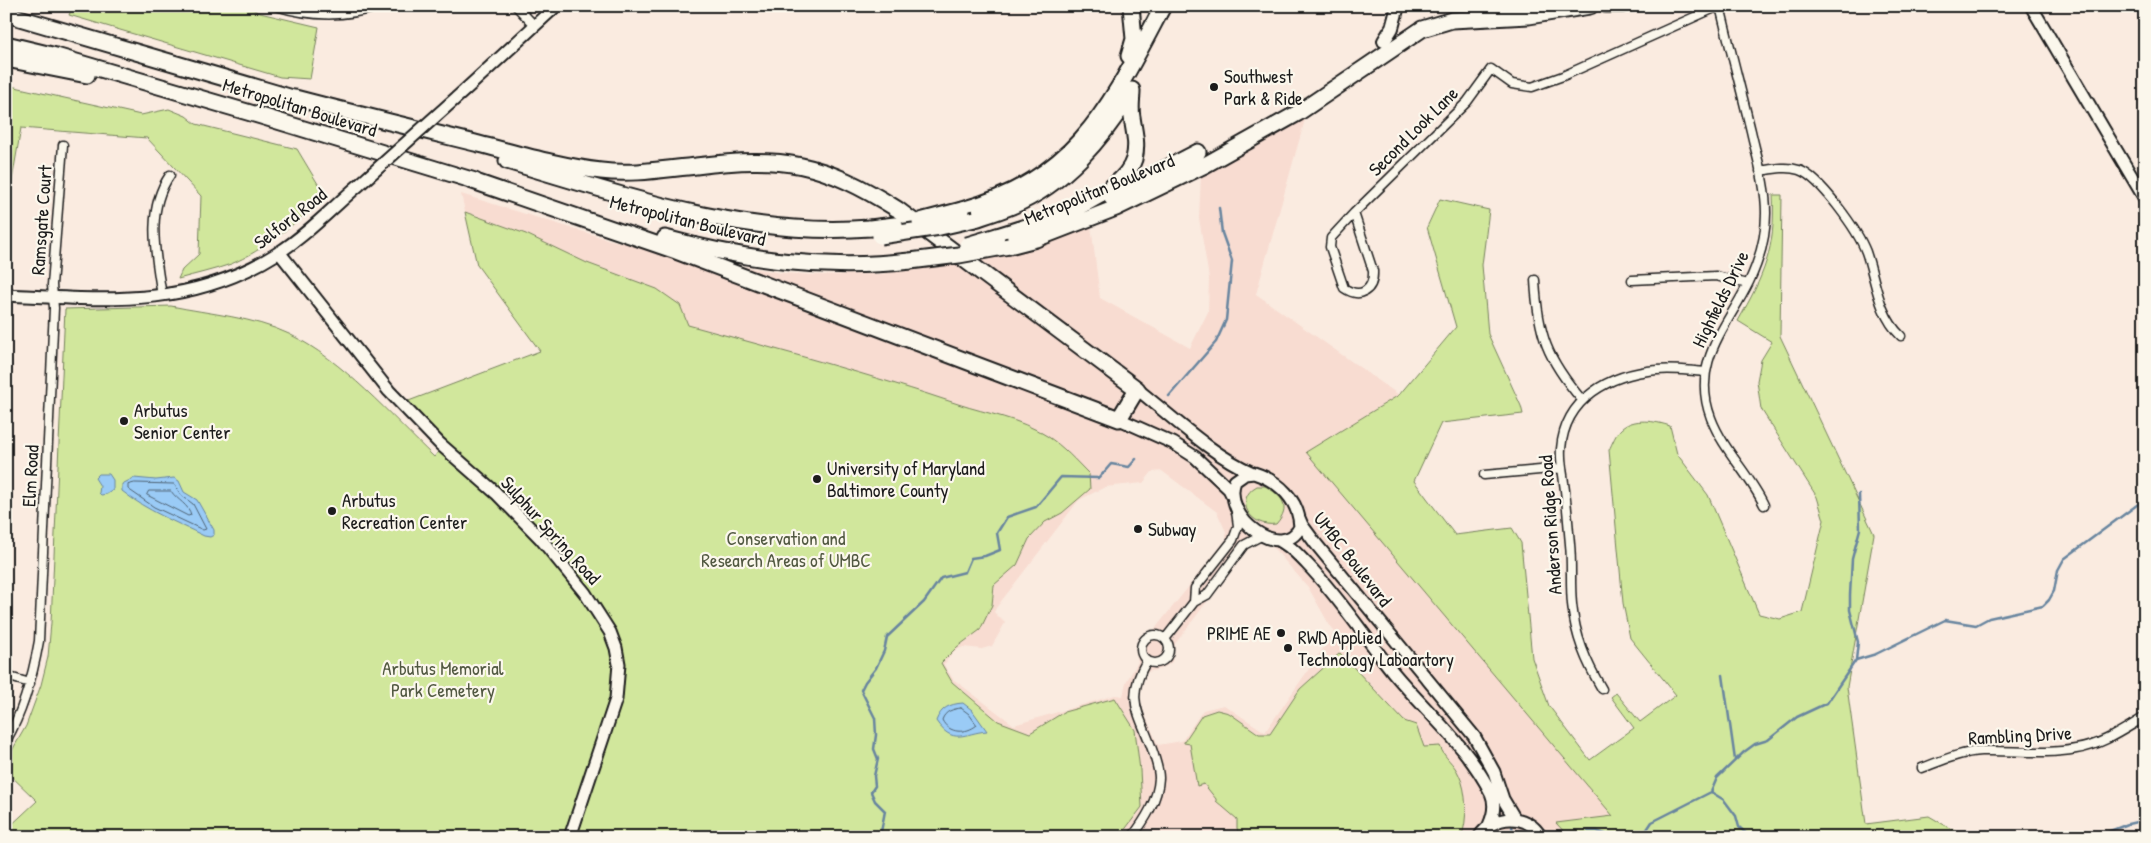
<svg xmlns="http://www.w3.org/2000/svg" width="2151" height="843" viewBox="0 0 2151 843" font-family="'Patrick Hand',sans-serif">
<rect width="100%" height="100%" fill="#faebe0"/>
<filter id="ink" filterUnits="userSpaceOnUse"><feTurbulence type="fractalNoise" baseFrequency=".02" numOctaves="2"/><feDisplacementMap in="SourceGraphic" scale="10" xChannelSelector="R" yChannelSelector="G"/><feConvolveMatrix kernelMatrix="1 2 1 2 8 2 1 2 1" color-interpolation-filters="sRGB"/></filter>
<g filter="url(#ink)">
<path fill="#f8dcd1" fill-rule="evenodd" d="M1306,116L1256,294L1399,395L1307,452L1637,837H577L622,695L624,672L619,640L596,599L550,538L406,402L540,351L477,265L461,194L610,240L730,264L782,273L817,275L880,274L962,264L1041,244L1091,225L1100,298L1190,348L1208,312L1209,278L1199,218L1201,175ZM1162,471L1217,512L1226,532V540L1154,630L1140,638L1136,651L1138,662L1126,682L1123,696L1115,695L1014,725L953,679L944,665L954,651L963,647L982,649L992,646L1005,623L994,612L996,608L1079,500L1105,487L1143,483L1152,472ZM1259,542L1270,544L1308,587L1334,633L1265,732L1224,705L1203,710L1182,741L1158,745L1141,706L1139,690L1143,680L1147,672L1161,669L1172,662L1175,644L1249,546Z"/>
<path fill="#d1e79c" stroke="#76825c" d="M73,6H246L260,13L319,27L310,79L280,77L69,15Z
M6,85L141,115L169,109L186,116L196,124L297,149L324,194C303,219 261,252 231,264C214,270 196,274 178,279L182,270L199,254L201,196L147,138L21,128L6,215Z
M1773,195H1782L1780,336L1874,534L1847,687L1866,824L1929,816L1965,837H1569L1556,823L1613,816L1306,452L1399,395L1456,327L1427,227L1440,199L1489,210L1482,265L1488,334L1521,406L1523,414L1441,423L1414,481L1455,535L1512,528L1521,543L1532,658L1549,706L1590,760L1634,728L1611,697L1616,693L1640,722L1676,695L1630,638L1623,603L1609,450C1612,444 1616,433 1621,429C1634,417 1655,421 1670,426L1677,454L1708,495L1759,614L1780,619L1802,612L1824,520L1817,497L1761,409L1757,381L1761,360L1772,342L1738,321C1764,275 1776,249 1773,195Z
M465,212L526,234L587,263L657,289L680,305L688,325C779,350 869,374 958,404C988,414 1019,418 1047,436C1063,446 1076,461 1089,474L1090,489L1062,513L1045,522L1029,539L1017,565L994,585L992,605L980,630L957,647L941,663L952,682L998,721L1030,733L1064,712L1115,698L1135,730L1140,770L1142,807L1123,832L1115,837H577L622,695L624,672L619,640L596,599L550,538L502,490L448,445L406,402L540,351L477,265Z
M171,306C210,314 253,317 289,334C343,360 391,416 434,457L440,450L516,517L581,597L606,633L614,662L611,697L565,837H6V830L37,801L6,771V761L26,726L41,685L48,657L51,623L65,309Z
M1257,486H1265C1282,496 1292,506 1276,524C1250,528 1233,499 1257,486Z
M1340,653L1404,721L1416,725L1424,747L1440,746C1444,758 1454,763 1459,775C1467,790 1468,822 1461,837H1239L1237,828V819L1216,801V799L1204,784L1197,786L1190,744L1184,743V742L1202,715L1217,710L1229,713L1259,734H1270L1300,689Z"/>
<path fill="#9acbf6" stroke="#68859f" d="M99,474H109L113,480V490L107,494L101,495L99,493L100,486L95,478Z
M134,478L156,480L174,478L179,481L184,492L197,500L214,530V535L210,537L204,536C176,522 147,511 122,491V484Z
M963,703L972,710L987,731C964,733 953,746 936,721C941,708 949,704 963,703Z"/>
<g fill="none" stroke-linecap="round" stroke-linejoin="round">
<path stroke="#4e6273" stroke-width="1" d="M135,483L174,484L181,495L193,504L206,529L203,530L154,507L128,489V485Z
M149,491H171C177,500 189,505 191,515L188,516L147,495Z
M961,708L969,714L977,725C966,734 949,734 942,720C945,711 953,709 961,708Z"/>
<path stroke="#68859f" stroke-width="2.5" d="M1169,396L1216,342L1226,320L1232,261L1222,233L1219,208
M1856,660L1858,642L1850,610V595L1852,559L1860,529L1859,494
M1723,675L1735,760
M1711,792L1724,800L1736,816L1739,827L1750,837
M1588,831H1597L1613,837
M880,837L885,811L875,801L871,792L875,786L874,776L878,759L874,749L876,735L875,718L861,690L865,682L876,668L884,651L887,637L924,602L941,578L965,572L971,558L985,556L1000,550L997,533L1007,517L1036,507L1061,477L1099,478L1111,464L1129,467L1136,459
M1491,837L1494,834L1513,832L1512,826L1514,823
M1613,837L1646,831L1652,822L1711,792L1717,778L1744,752L1755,744L1768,740L1797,717L1827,703L1856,660L1876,654L1945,620L1976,625L1989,618L2043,606L2049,600L2054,591L2058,570L2064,559L2145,499
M2095,837L2128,824L2145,820"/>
<g stroke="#1c1c1c" stroke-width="11">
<path id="street" d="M276,6C311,17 344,18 380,6
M516,6L534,25
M1720,6C1730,48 1741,90 1751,131C1757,158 1766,185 1766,213C1766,237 1759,261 1749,282C1727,327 1690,363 1711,418C1723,450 1750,475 1764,505
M1760,171C1773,169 1786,166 1799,170C1820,177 1858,231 1866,252C1876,281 1878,314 1901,336
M1354,213L1467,102L1491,69L1512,84L1532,87L1563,76L1719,6
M1354,213L1373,271C1374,291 1360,299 1344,288L1330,247L1331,238Z
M1535,280C1538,335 1547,359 1582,400
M1632,280L1716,276L1748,284
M162,296C156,256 145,211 170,175
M1484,475L1562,468
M1194,602L1195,588L1233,540L1238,526L1236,511
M1141 649a14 14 0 1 1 28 0a14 14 0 1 1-28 0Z
M1165,639L1194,602L1207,595L1244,545L1263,535
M6,676L30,683
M1602,689C1586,662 1575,636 1572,604C1570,584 1572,564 1570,544C1568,523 1567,503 1564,483C1563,472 1560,461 1561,449C1565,398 1610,374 1657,370C1673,368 1690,371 1706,372
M6,741C24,710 33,675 39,641L54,308L52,285L63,145
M1922,768C1941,761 1961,752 1981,751C2013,750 2045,755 2076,749C2102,745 2123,730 2145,717
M1132,837C1145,820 1158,800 1159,778C1159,770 1156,762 1154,755C1141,714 1123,702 1147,660"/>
</g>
<g stroke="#1c1c1c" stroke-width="15">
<path id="secondary" d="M2031,6L2145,199
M465,90L556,6
M279,252L389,391L440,444L496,493L541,539L585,593L610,632L616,648L619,664L616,699L570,837
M6,295C105,300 190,309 278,253C308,234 333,207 359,185
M1137,389C1171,416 1213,456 1253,473
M1119,419L1173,443L1195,457L1229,489L1232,495
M1254,473C1279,481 1299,500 1300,527C1283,562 1221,519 1235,481L1245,474Z
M1299,518L1302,525L1316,544L1474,736L1494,772L1503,799L1515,819
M1278,540C1290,545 1298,555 1307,564C1339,597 1364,636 1393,672C1426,712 1467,745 1491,793C1496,804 1494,814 1489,825
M1479,837C1494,814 1527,812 1541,837"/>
</g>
<g stroke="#1c1c1c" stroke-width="16">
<path id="primary" d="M1490,6L1551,7
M1606,6H1622
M1384,41L1392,28L1398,6"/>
</g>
<g stroke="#1c1c1c" stroke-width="19">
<path id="highway" d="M6,14L303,101
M6,44L56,56L261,116L475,181
M1129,56L1134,39L1131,6
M6,59L87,75
M295,98C356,114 418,129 479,144C519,154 560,166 601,171C632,175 665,169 696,166C783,155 822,162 897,209L1137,389L1119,419L676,251L467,179
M507,161C625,196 746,238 870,228
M1111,197L1198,152
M962,210C1079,177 1110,106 1163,6
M975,219C987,215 1000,211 1012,206C1065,184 1102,139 1132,92
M997,236C1034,225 1122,199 1134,159C1138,144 1134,132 1132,117C1130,108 1132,99 1132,90
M665,238C746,260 826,271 910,261
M1009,246L1036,239L1116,208L1205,165L1298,113L1422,29L1452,20L1529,16L1590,6"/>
</g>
<use href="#street" stroke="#fbf7ec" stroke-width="8"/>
<use href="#secondary" stroke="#fbf7ec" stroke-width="11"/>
<use href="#primary" stroke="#fbf7ec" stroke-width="12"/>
<use href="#highway" stroke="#fbf7ec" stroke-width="15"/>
<g stroke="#1c1c1c" stroke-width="15" stroke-linecap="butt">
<path id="secondary-bridge" d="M359,185L465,90"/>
</g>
<g stroke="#1c1c1c" stroke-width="19" stroke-linecap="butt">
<path id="highway-bridge" d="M920,221L962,210
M870,228L895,225
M880,236L940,227L975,219
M967,245L997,236
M910,261L959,255L1009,246"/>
</g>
<use href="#secondary-bridge" stroke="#fbf7ec" stroke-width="11"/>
<use href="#highway-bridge" stroke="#fbf7ec" stroke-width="15"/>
</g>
</g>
<g fill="#1c1c1c" stroke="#fbf7ec" stroke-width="2">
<circle cx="1214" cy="87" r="5"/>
<circle cx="124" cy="421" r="5"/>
<circle cx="817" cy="479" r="5"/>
<circle cx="332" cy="511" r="5"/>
<circle cx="1138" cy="529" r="5"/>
<circle cx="1281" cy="633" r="5"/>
<circle cx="1288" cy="648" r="5"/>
</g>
<g text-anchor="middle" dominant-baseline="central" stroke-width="4.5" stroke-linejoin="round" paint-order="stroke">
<g font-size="19" fill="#1c1c1c" stroke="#fbf7ec" text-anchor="start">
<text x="1224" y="76">Southwest<tspan x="1224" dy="22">Park &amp; Ride</tspan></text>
<text x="134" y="410">Arbutus<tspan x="134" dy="22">Senior Center</tspan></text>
<text x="827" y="468">University of Maryland<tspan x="827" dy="22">Baltimore County</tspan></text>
<text x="342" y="500">Arbutus<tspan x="342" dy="22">Recreation Center</tspan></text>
<text x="1148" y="529">Subway</text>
<text x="1271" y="633" text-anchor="end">PRIME AE</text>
<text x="1298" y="637">RWD Applied<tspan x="1298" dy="22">Technology Laboartory</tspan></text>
</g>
<g font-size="19" fill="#1c1c1c" stroke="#fbf7ec">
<text transform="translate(300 107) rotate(17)">Metropolitan Boulevard</text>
<text transform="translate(1413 131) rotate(-45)">Second Look Lane</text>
<text transform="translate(1099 189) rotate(-22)">Metropolitan Boulevard</text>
<text transform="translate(290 218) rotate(-38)">Selford Road</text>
<text transform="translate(41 220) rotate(-86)">Ramsgate Court</text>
<text transform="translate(688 220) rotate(14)">Metropolitan Boulevard</text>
<text transform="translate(1720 299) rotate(-64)">Highfields Drive</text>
<text transform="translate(30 476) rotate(-87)">Elm Road</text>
<text transform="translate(1550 525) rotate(-94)">Anderson Ridge Road</text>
<text transform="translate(551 530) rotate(48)">Sulphur Spring Road</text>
<text transform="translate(1353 559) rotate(52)">UMBC Boulevard</text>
<text transform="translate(2020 735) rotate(-3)">Rambling Drive</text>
</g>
<g font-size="19" fill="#525942" stroke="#fbf7ec">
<text x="786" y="538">Conservation and<tspan x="786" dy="22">Research Areas of UMBC</tspan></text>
<text x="443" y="668">Arbutus Memorial<tspan x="443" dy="22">Park Cemetery</tspan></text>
</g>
</g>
<rect width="2151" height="843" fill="none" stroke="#fbf7ec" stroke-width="25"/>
<rect x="12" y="12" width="2126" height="818" fill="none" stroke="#1c1c1c" stroke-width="2" filter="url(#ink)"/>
</svg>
